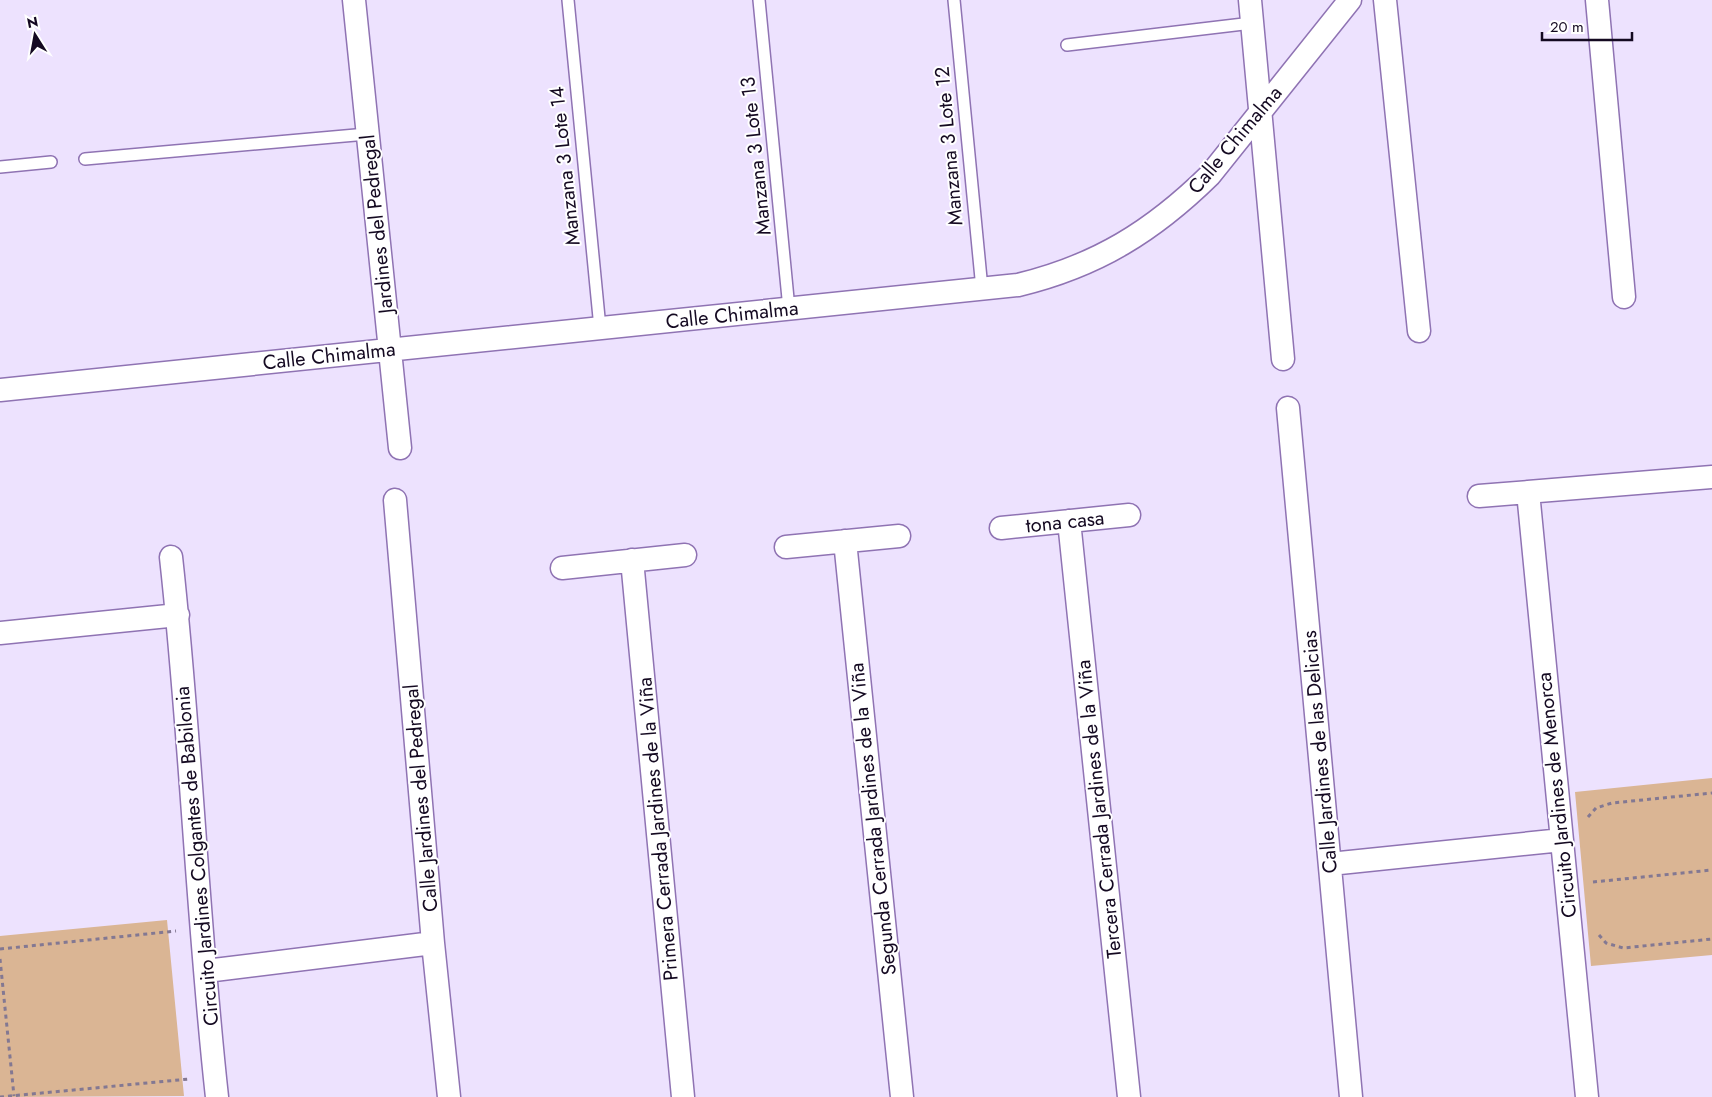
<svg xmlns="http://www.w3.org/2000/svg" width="1712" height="1097" viewBox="0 0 1712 1097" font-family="Jost,sans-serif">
<rect width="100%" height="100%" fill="#ede2fe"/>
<path fill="#dab594" d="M1712,778V955L1591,966L1575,792Z
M167,920L184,1096L0,1097V936Z"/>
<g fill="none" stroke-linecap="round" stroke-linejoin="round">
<g stroke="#8f73b3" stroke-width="14">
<path id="lane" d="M568,0L600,328
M759,0L789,309
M954,0L982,289
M1067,45L1252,23
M85,159L367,134
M0,167L51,162"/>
</g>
<g stroke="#8f73b3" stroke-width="25">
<path id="street" d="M354,0L400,448
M1250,0L1283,359
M1385,0L1419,331
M1597,0L1624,297
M0,390L1018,285C1097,266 1153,231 1210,175L1350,0
M1288,408L1351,1097
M1528,492L1587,1097
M1479,496L1712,477
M395,500L433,943L449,1097
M1069,521L1129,1097
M1001,528L1129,515
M845,541L902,1097
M786,547L899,536
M171,557C191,737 197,917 217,1097
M632,560L683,1097
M562,568L685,555
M0,633L178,615
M1330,864L1562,840
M206,971L433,943"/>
</g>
<path stroke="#837892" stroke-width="3" stroke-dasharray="4 4" stroke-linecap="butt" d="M1588,817L1596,808L1612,803L1712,793
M1593,882L1712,870
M1599,935L1606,943L1623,948L1712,939
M0,949L176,931
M0,959L14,1096
M0,1097L189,1079"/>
<use href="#lane" stroke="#fff" stroke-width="11"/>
<use href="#street" stroke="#fff" stroke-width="22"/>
</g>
<g text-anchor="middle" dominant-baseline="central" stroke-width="4" stroke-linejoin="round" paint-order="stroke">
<g font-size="20" fill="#140921" stroke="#fff">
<text transform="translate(1235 140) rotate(-50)">Calle Chimalma</text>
<text transform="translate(949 146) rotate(-95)">Manzana 3 Lote 12</text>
<text transform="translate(756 156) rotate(-96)">Manzana 3 Lote 13</text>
<text transform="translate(565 166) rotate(-96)">Manzana 3 Lote 14</text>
<text transform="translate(377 224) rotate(-96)">Jardines del Pedregal</text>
<text transform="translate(732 315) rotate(-6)">Calle Chimalma</text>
<text transform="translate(329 356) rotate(-6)">Calle Chimalma</text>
<text transform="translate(1065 522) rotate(-6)">tona casa</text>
<text transform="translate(1320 752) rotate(-95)">Calle Jardines de las Delicias</text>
<text transform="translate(1557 795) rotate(-96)">Circuito Jardines de Menorca</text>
<text transform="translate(421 798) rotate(-95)">Calle Jardines del Pedregal</text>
<text transform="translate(1099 809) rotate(-96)">Tercera Cerrada Jardines de la Viña</text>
<text transform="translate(873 819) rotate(-96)">Segunda Cerrada Jardines de la Viña</text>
<text transform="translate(658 829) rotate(-95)">Primera Cerrada Jardines de la Viña</text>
<text transform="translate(197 856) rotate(-95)">Circuito Jardines Colgantes de Babilonia</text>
</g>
</g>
<g transform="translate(35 35) rotate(349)" stroke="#ffffff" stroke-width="4" paint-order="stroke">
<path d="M0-4L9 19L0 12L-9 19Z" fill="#140921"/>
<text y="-8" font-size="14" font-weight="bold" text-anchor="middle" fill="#140921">N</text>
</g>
<path d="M1542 32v8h90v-8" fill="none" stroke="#140921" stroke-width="2.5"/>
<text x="1550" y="32" font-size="15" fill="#140921" stroke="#ffffff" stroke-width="4" paint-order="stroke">20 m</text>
</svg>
